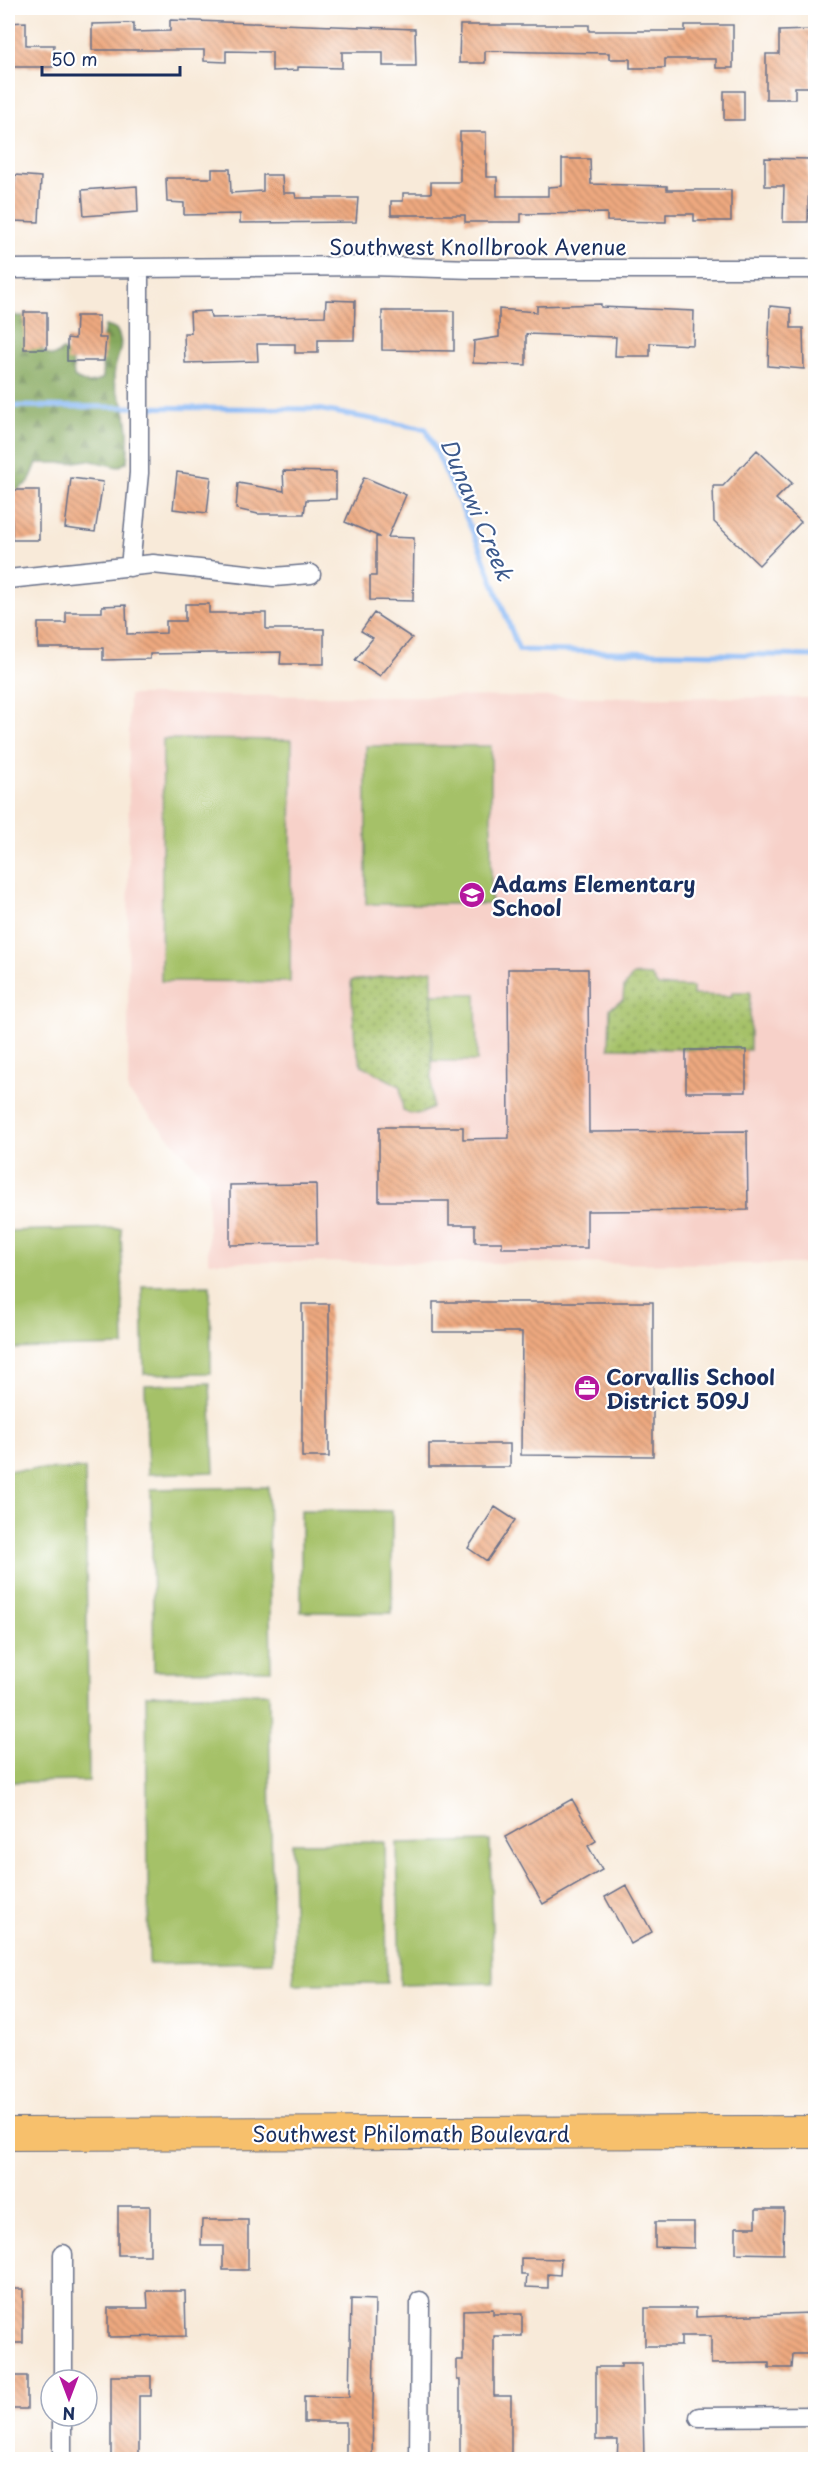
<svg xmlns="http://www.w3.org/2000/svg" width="823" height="2467" viewBox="0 0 823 2467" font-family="'Playpen Sans',sans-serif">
<defs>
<pattern id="grass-dots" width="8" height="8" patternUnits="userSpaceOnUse" patternTransform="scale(1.5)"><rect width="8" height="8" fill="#a5c168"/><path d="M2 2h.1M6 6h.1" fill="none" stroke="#869d59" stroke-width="1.8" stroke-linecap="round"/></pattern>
<pattern id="forest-firs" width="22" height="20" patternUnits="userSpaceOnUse" patternTransform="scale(1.5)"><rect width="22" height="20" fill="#84a75c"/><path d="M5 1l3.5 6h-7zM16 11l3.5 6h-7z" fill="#6b884f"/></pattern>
<pattern id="building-back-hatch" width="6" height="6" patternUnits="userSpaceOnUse" patternTransform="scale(1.5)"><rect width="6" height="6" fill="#eea97f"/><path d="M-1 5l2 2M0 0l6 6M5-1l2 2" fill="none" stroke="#c08a6b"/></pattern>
</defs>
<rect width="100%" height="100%" fill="#fff"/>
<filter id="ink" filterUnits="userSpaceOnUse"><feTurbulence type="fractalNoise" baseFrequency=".0167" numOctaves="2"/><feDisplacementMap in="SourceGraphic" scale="12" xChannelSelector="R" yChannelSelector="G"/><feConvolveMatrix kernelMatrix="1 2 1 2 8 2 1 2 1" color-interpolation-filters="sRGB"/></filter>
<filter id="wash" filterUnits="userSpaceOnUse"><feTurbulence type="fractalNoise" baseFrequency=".008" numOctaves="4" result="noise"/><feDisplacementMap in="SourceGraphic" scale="24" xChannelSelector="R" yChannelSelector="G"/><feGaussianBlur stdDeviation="1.35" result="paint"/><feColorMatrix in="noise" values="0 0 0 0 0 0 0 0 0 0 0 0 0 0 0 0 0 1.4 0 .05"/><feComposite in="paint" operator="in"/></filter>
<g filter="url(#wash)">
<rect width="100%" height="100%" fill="#f8ead9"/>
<path fill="#f7d1c9" d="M129,695L815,698V1264L208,1262V1180L128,1092Z"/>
<path fill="url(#grass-dots)" stroke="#607863" stroke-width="1.5" d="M432,970V1108C422,1114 415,1116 403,1111L400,1086L361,1065L355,1042L351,981Z
M633,975L651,976L658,986L693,987V995L732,996V992H750V1050L609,1048L610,1008L623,1000L624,987Z"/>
<path fill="url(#forest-firs)" stroke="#506b5d" stroke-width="1.5" d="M8,310L16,316H27C33,333 34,351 53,356L63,350L72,356L74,377C85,384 92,385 103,378L101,345L105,326L116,329C128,348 113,359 114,379C114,391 123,399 125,410C129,427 129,445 127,462L118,467L88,460L69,463H37L29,482L8,496Z"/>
<path fill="#a5c168" stroke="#607863" stroke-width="1.5" d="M163,739L292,740L290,982L161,981Z
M366,746H491V904H366Z
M432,994H476L477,1061H432Z
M121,1228L124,1346L8,1349V1231Z
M210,1285L211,1373L144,1374L142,1286Z
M210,1383L214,1472L148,1474L145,1385Z
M85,1469L89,1781L8,1782V1470Z
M268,1487L271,1670L154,1671L151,1489Z
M301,1510L392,1511V1613L301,1612Z
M269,1693L273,1962L149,1964L146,1695Z
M490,1841L493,1983L400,1985L397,1843Z
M385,1842L387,1983L294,1984L292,1843Z"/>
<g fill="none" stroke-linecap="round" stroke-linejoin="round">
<path stroke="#8abaf6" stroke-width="5" d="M8,406L317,409L426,429L479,546L519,650L816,656"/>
</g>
<g id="blocks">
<path fill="url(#building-back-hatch)" d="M170,20L415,29L416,66H383V52H342V68L298,67V70L272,71V52L226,51V62L204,61V50H92V24L134,23V32L170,31Z
M26,22V45H54L53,67H8V23Z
M460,25H589V31H685V25H733V68H716V59H665V68H630V59H609V53L538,52L485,51V63H459Z
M810,30L811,87H795V99H766V54H779V31Z
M724,91H744V120H724Z
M460,132H486V177H497V196H548V187L562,186V159H590L591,184L667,186V190H731V221H694V214H666V222L607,221V213L521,214V222H465V215H391V201H403V193H431V182H460Z
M765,158L809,159L808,222H783L784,186H765Z
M212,169H230L231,193L263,191V175H282L283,193H295L296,198H358L356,222L240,223V214L184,215V203L167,202L166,178H212Z
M15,175L41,177L39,222L13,221Z
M137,186L138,212L84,216L82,190Z
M326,300L355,301L354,340H318V353H295V344H257L258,361L185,363L184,333H191L190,312L210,311L211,318L325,316Z
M601,304V307L694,311L693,345L650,343V356H615L616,337L526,334V365L473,363L474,341L499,337V309L537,312V306Z
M770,306L791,308V328H803L804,369L768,366Z
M382,311H454V351L382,350Z
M24,312H47V349H24Z
M76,316H99V338H106L104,361H67V338L75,339Z
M757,450L792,483L776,499L801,522L759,565L714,522L713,486H723Z
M283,471L336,472V499L306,500L304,514H258L236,509L238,483L284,491Z
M177,472L211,477L207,513L173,509Z
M364,477L406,495L388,537L414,538L413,601L370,600V576H376V537H380L345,522Z
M71,478L103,482L95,532L65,528Z
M8,490H39V540H12V520H8Z
M185,604H209V613H266V629H324V664H280L281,652L150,654V659L103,660V648H38V623H66V612H102V606L126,605L127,634L166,633V621H185Z
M374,613L412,638L380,676L355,660L373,638L361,631Z
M508,969H588L589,1132L747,1131L748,1210L587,1211V1248H502V1242H475V1225H449V1201H379V1127H463V1139L509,1138Z
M686,1050H746V1092H686Z
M316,1184L317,1244L230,1245V1185Z
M433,1302H653V1456L521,1455L522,1332H433Z
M302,1304H329V1457H302Z
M429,1444H510V1467H429Z
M495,1507L515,1520L487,1561L468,1548Z
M572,1799L596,1841L588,1846L602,1870L543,1904L505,1837Z
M626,1885L652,1932L631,1944L605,1897Z
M118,2206H150V2255H118Z
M756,2209H784L783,2254L736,2253V2227H756Z
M202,2220H248V2270H223V2246H201Z
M655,2222H694V2248L655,2247Z
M521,2258L561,2259L560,2275L548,2274V2288L526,2287L527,2275H521Z
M8,2289H23V2343H8Z
M147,2291H185L186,2336L108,2337V2308H148Z
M351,2299L375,2300L372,2460H346V2422H304V2396L349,2397Z
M645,2308H696V2317L810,2313V2354H793L792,2368H769V2363L711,2364V2336H681V2346H645Z
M493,2309V2314H522V2336H494V2396H511V2460H460V2380H457V2360H463V2310Z
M621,2363H642L644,2460H617L618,2440H596V2367H621Z
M8,2376H27V2409H8Z
M111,2376H151V2396H139V2460H111Z"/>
</g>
</g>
<g filter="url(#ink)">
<use href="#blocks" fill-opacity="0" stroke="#687089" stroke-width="1.5"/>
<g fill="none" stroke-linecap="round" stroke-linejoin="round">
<g stroke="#687089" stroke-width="21">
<path id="street" d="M8,269L370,266L473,269H816
M130,567L139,473V269
M8,579L153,564L274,577L311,574
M63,2380V2254
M699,2417L816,2416
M62,2460V2416
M419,2460L420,2301"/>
</g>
<g stroke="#687089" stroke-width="34">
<path id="highway" d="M8,2134L816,2132"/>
</g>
<use href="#street" stroke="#fff" stroke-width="18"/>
<use href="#highway" stroke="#f7c06c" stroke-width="32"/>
</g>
</g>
<defs>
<g id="school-disc" transform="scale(1.35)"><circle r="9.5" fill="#b5179e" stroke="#fff"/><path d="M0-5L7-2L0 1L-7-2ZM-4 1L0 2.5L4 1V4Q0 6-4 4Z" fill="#fff"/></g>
<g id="office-disc" transform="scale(1.35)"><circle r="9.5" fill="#b5179e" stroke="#fff"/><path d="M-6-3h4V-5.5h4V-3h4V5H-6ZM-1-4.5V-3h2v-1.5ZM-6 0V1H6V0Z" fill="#fff"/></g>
</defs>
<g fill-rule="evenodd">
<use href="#school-disc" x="472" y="895"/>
<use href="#office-disc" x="587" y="1388"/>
</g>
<g text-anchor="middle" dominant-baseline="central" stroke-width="4.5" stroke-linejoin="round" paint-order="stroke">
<g font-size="21" fill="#1b2f5e" stroke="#fff">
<text x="478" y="246">Southwest Knollbrook Avenue</text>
<text x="411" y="2133">Southwest Philomath Boulevard</text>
</g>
<g font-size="21" font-weight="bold" fill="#1b2f5e" stroke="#fff" text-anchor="start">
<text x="492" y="883">Adams Elementary<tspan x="492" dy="24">School</tspan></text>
<text x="606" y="1376">Corvallis School<tspan x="606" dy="24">District 509J</tspan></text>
</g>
<g font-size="22" font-style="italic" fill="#3c598c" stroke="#fff">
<text transform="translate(478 509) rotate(67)">Dunawi Creek</text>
</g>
</g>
<rect width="823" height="2467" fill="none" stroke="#fff" stroke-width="30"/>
<g transform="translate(69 2398) rotate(180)"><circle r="28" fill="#ffffff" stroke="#a4acbf" stroke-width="1.5"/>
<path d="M0-4.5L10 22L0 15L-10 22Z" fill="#b5179e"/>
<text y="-9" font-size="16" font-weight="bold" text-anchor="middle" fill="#1b2f5e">N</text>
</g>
<path d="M42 66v9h138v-9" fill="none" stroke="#1b2f5e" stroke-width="3"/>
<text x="51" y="66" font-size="18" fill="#1b2f5e" stroke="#ffffff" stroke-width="4.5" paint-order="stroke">50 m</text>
</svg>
